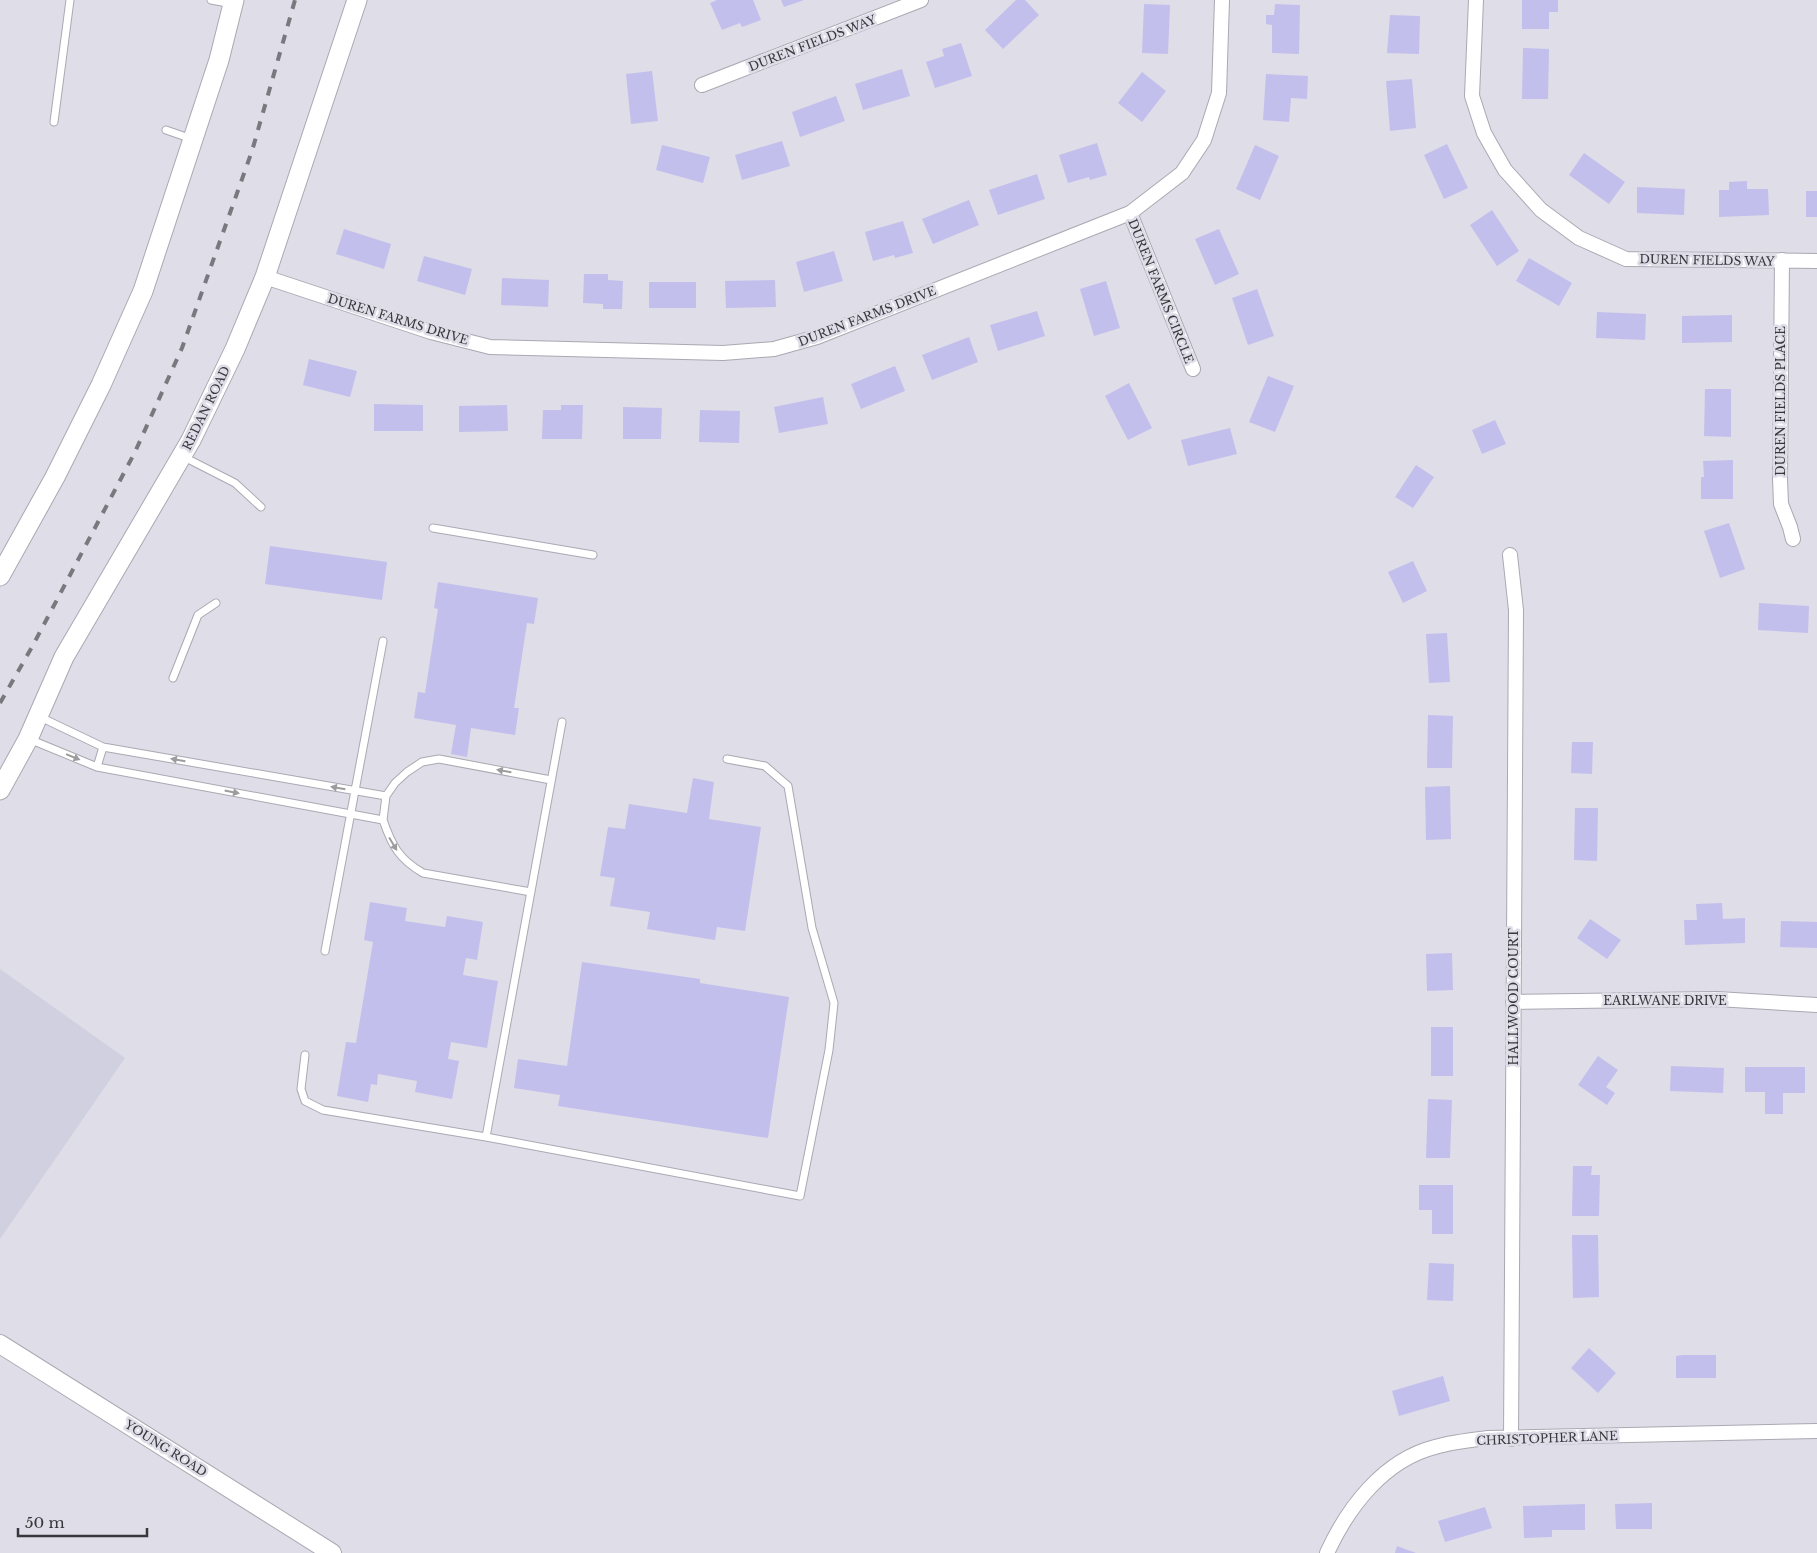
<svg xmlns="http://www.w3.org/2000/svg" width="1817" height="1553" viewBox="0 0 1817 1553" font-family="'Libre Baskerville',serif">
<rect width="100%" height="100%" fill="#dedde8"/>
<path fill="#d1d0e0" d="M0,969L125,1058L0,1239Z"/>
<path fill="#c3bfec" d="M717,0H753L761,20L742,27L740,23L722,30L710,3Z
M781,0H804L784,7Z
M1016,0H1025L1039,15L1003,49L985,30Z
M1522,0H1558V12H1549V29H1522Z
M1144,4L1170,5L1168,54L1142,53Z
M1275,4L1300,5L1299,54L1272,53V25L1266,24V15H1274Z
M1390,15L1420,16L1419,54L1387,53Z
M961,43L972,76L935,88L926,62L944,56L942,49Z
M1523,48L1549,49L1548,99H1522Z
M902,69L910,96L863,110L855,84Z
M652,71L658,121L631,124L626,74Z
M1142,72L1166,91L1142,122L1118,103Z
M1266,74L1308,76L1307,99L1291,98L1289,122L1263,120Z
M1412,79L1416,128L1390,131L1386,81Z
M836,96L845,121L800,137L792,112Z
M782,141L790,166L742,180L735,155Z
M1097,143L1107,175L1090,180L1089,177L1068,183L1059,155Z
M1447,144L1468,188L1444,199L1424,155Z
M662,145L710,157L703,183L656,170Z
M1255,145L1279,156L1260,200L1236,189Z
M1584,153L1625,182L1609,204L1569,175Z
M1037,174L1045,199L998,215L989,190Z
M1747,181V189H1768L1769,215L1719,217V190H1729V182Z
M1637,187L1685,189L1684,215L1637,213Z
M1806,191H1817V217H1806Z
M969,200L979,225L933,244L922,219Z
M1492,210L1519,251L1497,266L1470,225Z
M903,221L913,253L895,258L894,255L873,261L865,232Z
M344,229L391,244L384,269L336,254Z
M1219,229L1239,274L1215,285L1195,239Z
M834,251L843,281L804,292L796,262Z
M424,256L472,269L465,295L417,281Z
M1529,258L1572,283L1559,306L1516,281Z
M584,274H608V280L623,281L622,309H603V304L583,303Z
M502,278L549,280L548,307L501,305Z
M775,280L776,307L726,308L725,281Z
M1106,281L1120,328L1094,336L1080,289Z
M649,282H696V308H649Z
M1257,289L1274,336L1248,345L1232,298Z
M1037,311L1045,336L998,351L990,325Z
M1597,312L1646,314L1645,340L1596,338Z
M1732,315V342L1682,343V316Z
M969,337L978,362L932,380L922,355Z
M309,359L357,371L350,397L303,385Z
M895,366L905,391L861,409L851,384Z
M1268,376L1294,386L1275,432L1249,422Z
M1129,383L1152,428L1128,440L1105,396Z
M1705,389H1731V437L1704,436Z
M823,397L828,424L779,433L774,407Z
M374,404L423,405V431H374Z
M507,405L508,431L459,432V406Z
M561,405H583L582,439H542L543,410H561Z
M623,407L662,408L661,439H623Z
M700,410L740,411L739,443L699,442Z
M1495,420L1506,444L1482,454L1472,430Z
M1230,428L1237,454L1188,466L1181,440Z
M1733,460V499H1701V477H1704L1703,461Z
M1416,465L1434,477L1413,508L1395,497Z
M1729,523L1745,569L1720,578L1704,531Z
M270,546L387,562L382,600L265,584Z
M1413,561L1427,591L1403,603L1388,572Z
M438,582L538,598L534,624L527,623L514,708H519L515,735L471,728L467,757L451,754L456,725L414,718L418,692L425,693L438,609L434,608Z
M1759,603L1809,606L1808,633L1758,630Z
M1447,633L1450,682L1429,683L1426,634Z
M1428,715L1453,716L1452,768H1427Z
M1572,742H1593L1592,774L1571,773Z
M693,778L714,782L709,819L761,827L745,931L717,927L715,940L647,929L650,912L610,906L615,878L600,876L608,827L625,829L629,804L687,813Z
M1450,786L1451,839L1426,840L1425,787Z
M1575,808H1598L1597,861L1574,860Z
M370,902L407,908L405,921L445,927L447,916L483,922L477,960L466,958L463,975L498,981L487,1048L451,1042L448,1059L459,1061L452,1099L415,1092L417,1081L378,1074L377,1085L371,1084L368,1102L337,1096L346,1042L356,1043L373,942L364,940Z
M1722,903L1723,919L1745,918V943L1685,945L1684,920H1697L1696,904Z
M1590,919L1621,940L1607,959L1577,938Z
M1781,921L1817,922V948L1780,947Z
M1452,953L1453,990L1427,991L1426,954Z
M582,962L700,979V983L789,997L768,1138L558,1106L560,1095L514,1088L518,1059L567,1066Z
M1431,1027H1453V1076H1431Z
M1598,1056L1618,1070L1606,1087L1615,1093L1607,1105L1578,1085Z
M1671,1066L1724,1068L1723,1093L1670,1091Z
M1745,1067H1805V1093H1783V1114H1765V1092H1745Z
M1428,1099L1452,1100L1450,1158H1426Z
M1573,1166H1592L1591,1175H1600L1599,1216H1572Z
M1419,1185H1453V1234H1432V1210H1419Z
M1572,1235H1598L1599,1297L1573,1298Z
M1429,1263L1454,1264L1453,1301L1427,1300Z
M1589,1348L1616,1373L1598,1393L1571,1368Z
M1683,1355H1716V1378H1676V1356Z
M1443,1376L1450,1401L1399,1416L1392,1391Z
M1652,1503V1529H1616L1615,1504Z
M1585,1504V1530H1552V1537L1524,1538L1523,1506Z
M1485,1507L1492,1528L1445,1542L1438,1521Z
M1397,1546L1416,1553H1395Z"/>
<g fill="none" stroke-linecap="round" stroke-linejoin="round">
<g stroke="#a9a9b2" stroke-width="9">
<path id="service" d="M211,0L233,4
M54,122L70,0
M166,130L192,139
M182,456L235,483L261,507
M433,528L593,555
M173,678L198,615L216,603
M38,716L103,747L386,796
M29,739L97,767L383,820C392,846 399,859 423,873L531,892
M97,767L103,747
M383,820L386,796L395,783L407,772L422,762L439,759L551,780
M325,951L383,641
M305,1055L301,1089L305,1101L323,1110L486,1137L562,722
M486,1137L800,1196L829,1050L834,1003L812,928L788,786L765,766L727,759"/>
</g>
<g stroke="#a9a9b2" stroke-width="16">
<path id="minor" d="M1476,0L1472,96L1484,133L1505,170L1541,210L1579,238L1626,259L1817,261
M702,85L921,0
M1130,213L1193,369
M1782,260L1780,478L1781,504L1790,527L1793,539
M265,277L431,332L490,347L723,353L774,349L817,337L1130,213L1182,173L1204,140L1219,93L1222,0
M1510,555L1516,610L1511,1439
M1513,1002L1717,999L1817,1005
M1327,1553C1348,1507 1384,1460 1435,1447C1452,1442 1471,1440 1488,1438L1817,1431"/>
</g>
<g stroke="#a9a9b2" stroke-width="20">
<path id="tertiary" d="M0,1344L332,1553"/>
</g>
<g stroke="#a9a9b2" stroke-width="21">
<path id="secondary" d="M0,576L55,477L101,385L143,291L219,60L234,0
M0,790L28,739L64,657L191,440L235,349L265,277L357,0"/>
</g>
<use href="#service" stroke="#fff" stroke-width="7"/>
<use href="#minor" stroke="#fff" stroke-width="14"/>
<use href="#tertiary" stroke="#fff" stroke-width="18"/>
<use href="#secondary" stroke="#fff" stroke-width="19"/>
<path stroke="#78787e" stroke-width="4" stroke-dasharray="9 9" stroke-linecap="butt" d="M0,703L32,647L135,452L182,348L252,151L295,0"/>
</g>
<defs><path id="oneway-solid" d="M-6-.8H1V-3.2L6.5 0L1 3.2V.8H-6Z" transform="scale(1.25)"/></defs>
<g fill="#9c9c9e">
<use href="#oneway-solid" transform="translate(73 757) rotate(22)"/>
<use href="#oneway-solid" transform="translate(178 760) rotate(-170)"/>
<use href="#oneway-solid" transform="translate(504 771) rotate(-170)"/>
<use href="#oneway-solid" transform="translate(338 788) rotate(-170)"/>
<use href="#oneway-solid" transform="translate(232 792) rotate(11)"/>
<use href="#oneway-solid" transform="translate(393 844) rotate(59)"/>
</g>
<g text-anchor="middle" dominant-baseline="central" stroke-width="5" stroke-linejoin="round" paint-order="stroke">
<g font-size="12" fill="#38383c" stroke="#dedde8">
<text transform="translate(812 43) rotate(-21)">DUREN FIELDS WAY</text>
<text transform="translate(1707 260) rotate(1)">DUREN FIELDS WAY</text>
<text transform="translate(1161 291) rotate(68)">DUREN FARMS CIRCLE</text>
<text transform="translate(867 316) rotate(-21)">DUREN FARMS DRIVE</text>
<text transform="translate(398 319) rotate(17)">DUREN FARMS DRIVE</text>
<text transform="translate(1780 401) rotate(-90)">DUREN FIELDS PLACE</text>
<text transform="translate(206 408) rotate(-64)">REDAN ROAD</text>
<text transform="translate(1513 997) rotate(-90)">HALLWOOD COURT</text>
<text x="1665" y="1000">EARLWANE DRIVE</text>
<text transform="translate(1547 1438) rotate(-2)">CHRISTOPHER LANE</text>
<text transform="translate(166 1448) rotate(32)">YOUNG ROAD</text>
</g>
</g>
<path d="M18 1528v8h129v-8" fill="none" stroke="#38383c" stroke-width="2.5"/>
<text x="25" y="1528" font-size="15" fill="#38383c" stroke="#dedde8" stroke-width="4" paint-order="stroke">50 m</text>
</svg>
